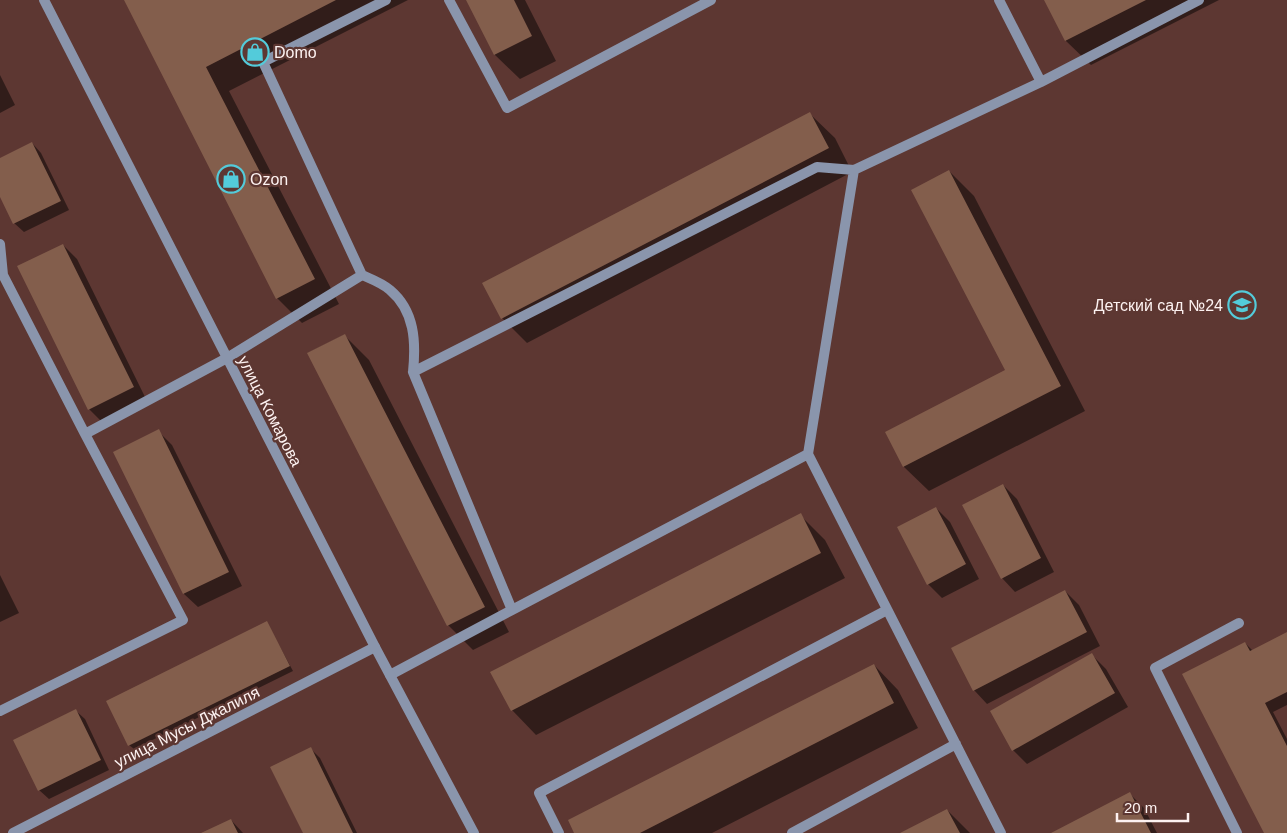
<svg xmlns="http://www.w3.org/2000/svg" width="1287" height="833" viewBox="0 0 1287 833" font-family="Arial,sans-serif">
<rect width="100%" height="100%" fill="#5d3732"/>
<path fill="#0007" d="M126,0H408L229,91L339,304L302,323L277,298Z
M467,0H525L556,61L520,79L495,55Z
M1045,0H1219L1091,65L1066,41Z
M0,75L15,105L0,113Z
M810,114L835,138L852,172L527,343L502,318Z
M32,143L41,153L69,210L24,232L14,223L0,194V159Z
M949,171L974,196L1085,411L929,491L904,467L887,432L1007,371Z
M63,245L77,259L147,401L103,423L89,409Z
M344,335L369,360L509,632L473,650L448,625L308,353Z
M158,431L172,445L242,586L198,607L184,594Z
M1003,485L1017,499L1054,572L1015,592L1002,578Z
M936,508L950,522L979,579L942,598L928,584Z
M800,515L825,540L845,578L536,735L512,710Z
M0,575L19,613L0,622Z
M1065,591L1079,605L1100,646L987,704L974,690Z
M267,623L293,671L134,749L129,745Z
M1287,634V705L1273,712L1287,739V833H1266L1245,643L1253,651Z
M1092,655L1106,669L1128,707L1027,764L1013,750Z
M874,665L898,690L918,728L712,833H576Z
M75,710L85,719L109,770L49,799L39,790Z
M311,749L320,758L357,833H304Z
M1130,794L1144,808L1157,833H1053Z
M947,810L970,833H903Z
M231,820L243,833H204Z"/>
<path fill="#835e4c" d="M124,0H336L206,67L315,279L276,299Z
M466,0H514L532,36L494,55Z
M1044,0H1146L1065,41Z
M810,112L829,148L501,319L482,283Z
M32,142L61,201L13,224L0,197V158Z
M949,170L1061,386L903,467L885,432L1005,370L911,190Z
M63,244L134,387L88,410L17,266Z
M345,334L485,607L447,626L307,353Z
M159,429L229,572L183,594L113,452Z
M1003,484L1041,558L1001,579L962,505Z
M936,507L966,564L927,585L897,527Z
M801,513L821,553L511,711L490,672Z
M1065,590L1087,632L973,691L951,648Z
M267,621L290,666L128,746L106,701Z
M1287,632V692L1265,703L1287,746V833H1264L1182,674L1245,642L1250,651Z
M1092,653L1115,693L1012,751L990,711Z
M874,664L894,703L640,833H574L568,820Z
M76,709L101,760L38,791L13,740Z
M311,747L353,833H303L270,767Z
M1130,792L1151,833H1051Z
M947,809L960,833H900Z
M231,819L238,833H201Z"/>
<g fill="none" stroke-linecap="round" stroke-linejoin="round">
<path stroke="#8a95ac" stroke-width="10" d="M449,0L507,108L711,0
M999,0L1041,82L1199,0
M0,244L3,275L85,434
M362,275C371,279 382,283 390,290C415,311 416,342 413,372
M512,610L808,454
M390,675L512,610L413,372L817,167L854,170
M0,711L183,620L85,434L227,358L362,275L263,62L386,0
M559,833L539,793L887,610
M792,833L956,744
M1001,833L808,454L854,170L1041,82
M1237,833L1155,668L1239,623"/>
<path stroke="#8a95ac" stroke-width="10" d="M13,833L375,647"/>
<path stroke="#8a95ac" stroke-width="10" d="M44,0L375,647L474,833"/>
</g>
<defs>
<g id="shop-ring" transform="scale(1.4375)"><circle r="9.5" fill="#5d3732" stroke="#53cbda" stroke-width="1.5"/><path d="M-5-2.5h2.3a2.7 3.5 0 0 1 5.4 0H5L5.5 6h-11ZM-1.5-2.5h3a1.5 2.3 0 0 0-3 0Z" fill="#53cbda"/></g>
<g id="school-ring" transform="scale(1.4375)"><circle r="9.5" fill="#5d3732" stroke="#53cbda" stroke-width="1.5"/><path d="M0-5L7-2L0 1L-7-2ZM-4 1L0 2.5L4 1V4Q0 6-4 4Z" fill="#53cbda"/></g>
</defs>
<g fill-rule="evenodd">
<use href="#shop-ring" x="255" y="52"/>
<use href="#shop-ring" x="231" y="179"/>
<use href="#school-ring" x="1242" y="305"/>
</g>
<g text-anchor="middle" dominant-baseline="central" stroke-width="4.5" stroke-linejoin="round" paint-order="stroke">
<g font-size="16" fill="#fdf2f1" stroke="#5d3732" text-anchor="start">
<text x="274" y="52">Domo</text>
<text x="250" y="179">Ozon</text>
<text x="1223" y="305" text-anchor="end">Детский сад №24</text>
</g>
<g font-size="16" fill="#fdf2f1" stroke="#5d3732">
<text transform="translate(270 411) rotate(63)">улица Комарова</text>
<text transform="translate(187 727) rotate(-27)">улица Мусы Джалиля</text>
</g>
</g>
<path d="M1117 813v8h71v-8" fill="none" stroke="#fdf2f1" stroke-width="2.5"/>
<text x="1124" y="813" font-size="15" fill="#fdf2f1" stroke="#5d3732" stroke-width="4" paint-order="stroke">20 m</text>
</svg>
